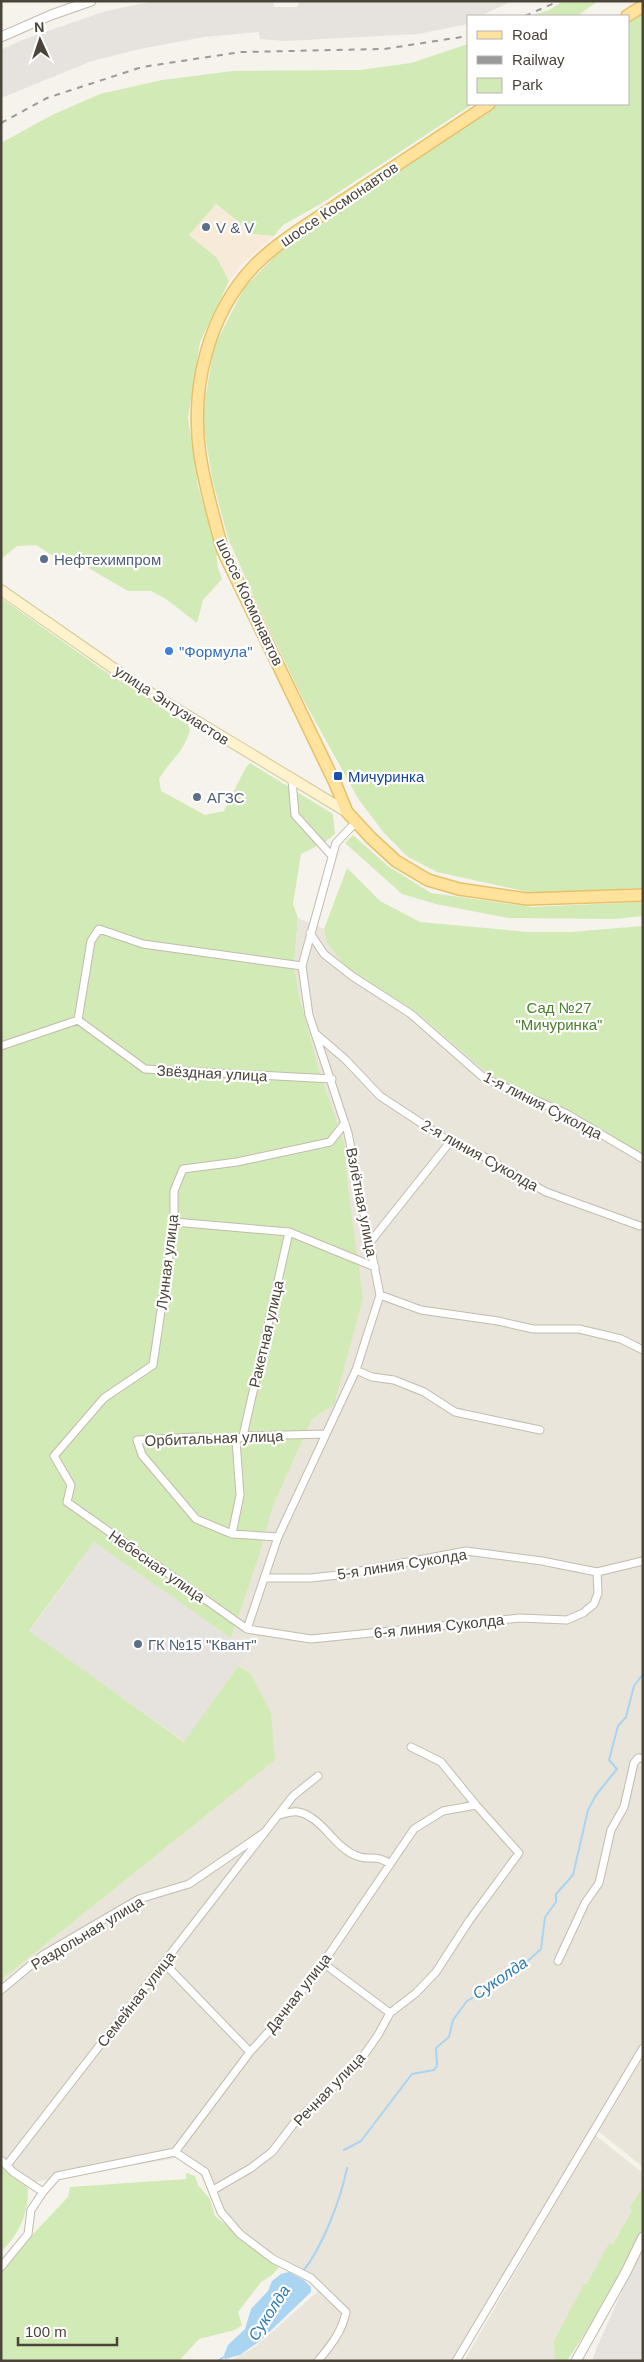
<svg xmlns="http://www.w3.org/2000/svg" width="644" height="2362" viewBox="0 0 644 2362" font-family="Helvetica,sans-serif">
<rect width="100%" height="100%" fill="#f6f3ec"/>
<path fill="#eae5da" d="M298,918L324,929L327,943L347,968L414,1010L487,1073L567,1111L643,1155V2041L453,2361H231L255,2347L316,2293L321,2282L310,2273L265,2249L218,2213L212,2196L201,2175L177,2158L5,2187L1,2186V1980L275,1760L250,1673L238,1666L247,1649L231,1638L260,1553L273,1506L312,1419L334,1405L348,1189L345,1146L318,1066L299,996L294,963Z
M643,2056V2167L598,2131Z
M595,2135L643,2173V2187L629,2208L632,2210L613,2244L609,2243L587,2285L555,2361H464Z"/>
<path fill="#f7ead8" d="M215,204L254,234L274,236L242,264L229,281L217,258L189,235Z"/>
<path fill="#e6e2dd" d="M155,1H273L274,7H297L300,1H513L480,16H468V24L418,34L286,41L260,39L259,32L204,37L140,49L92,61L1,98V50L22,40L106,11Z
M94,1542L247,1649L244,1657L185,1742L29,1632Z
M643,2244V2361H592L597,2347Z"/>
<path fill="#d2eab5" d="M564,1H598L577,16H530L549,10Z
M643,7V888L533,893L437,872L408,857L384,833L359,800L303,699L257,604L228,538L213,482L202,418L214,347L244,288L277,254L498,104H628V17Z
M468,44V104H473L322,203L283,225L274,236L254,234L216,204L189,235L217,258L229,281L200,342L188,418L198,486L215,544L218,568L222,579L203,600L197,623L166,599L151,591H128L90,569L81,561L66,564L36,545L17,546L1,559V143L52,115L100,94L162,80L233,71L360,70L411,63Z
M1,598L103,670L188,725L190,730C183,754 170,760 159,779L161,791L205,815L224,811L246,767L250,763L333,814L335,834L325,842L301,854L293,904L298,918L294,963L299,996L318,1066L345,1146L348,1189L363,1298L334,1405L312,1419L273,1506L260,1553L231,1638L94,1542L29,1631L184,1742L238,1666L250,1673L271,1713L275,1760L1,1980Z
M353,835L388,866L431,893L532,907L643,902V916L615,919L508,918L436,904L402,894L345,843Z
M347,868L380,901L420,922L528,932H570L643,926V1155L567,1111L487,1073L414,1010L347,968L327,943L324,929Z
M1,2164L28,2188C29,2213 19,2234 1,2252Z
M186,2173L195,2176L198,2185L210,2199L215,2216L279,2267L272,2275L261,2282L238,2312L242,2325L235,2330L199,2339L179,2361H1V2268L68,2197L70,2187L186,2179Z
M643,2187V2232L589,2327L567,2361H555L554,2341L584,2284H587L609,2243L613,2244L632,2210L629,2208Z"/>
<path fill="#a9d4f2" d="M289,2272L304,2280L311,2287V2292L260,2341L240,2355L225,2359L224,2355L228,2345L245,2329L251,2309L268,2291L272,2281L281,2274Z"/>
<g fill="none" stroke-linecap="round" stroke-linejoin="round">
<path stroke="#a9d4f2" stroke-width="2" d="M344,2150L361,2141L412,2074L434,2070L437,2066L436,2048L449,2037L453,2020L467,2001L491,1987L505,1972L518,1970L541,1949L545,1917L556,1902V1894L573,1875L588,1810L596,1795L617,1769L609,1760L618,1726L626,1717L634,1686L643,1674
M303,2271C322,2248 341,2199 347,2168
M218,2361L225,2356"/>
<g stroke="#c2bbae" stroke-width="9">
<path id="minor" d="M292,780L295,815L332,856
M310,933L324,954L352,976L411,1014L484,1078L567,1114L643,1159
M302,966L143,944L99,929L91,941L78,1020L145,1069L332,1079
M317,1035L346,1060L380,1096L450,1142L479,1154L546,1192L640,1226
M1,1046L78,1020
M345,1123L330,1142L237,1162L183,1169L174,1191V1222L153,1365L104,1398L54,1456L71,1485L67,1502L247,1629L311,1639L520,1618L567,1620L583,1613L594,1604L598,1593L597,1572
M174,1222L289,1232L375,1267
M371,1241L450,1142
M380,1295L421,1310L498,1321L533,1329H579L621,1339L643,1350
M356,1370L372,1377L394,1380L424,1392L455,1412L540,1430
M243,1436L289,1232
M232,1534L240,1495L236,1440
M278,1537L232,1534L196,1519L142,1455L137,1440L197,1437L236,1440L243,1436L326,1434
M266,1578H310L339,1575L466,1551L542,1561L597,1572L643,1561
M247,1629L278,1537L356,1370L380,1295L348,1133L309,1015L302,966L336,843L356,822
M411,1747L441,1762L476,1805
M279,1815C284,1814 292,1811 298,1812C323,1817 334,1848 357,1856C370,1861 377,1854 390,1864
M558,1961L585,1903L599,1883L611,1830L624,1807L634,1763L638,1758H643
M164,1963L250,2052
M323,1963L390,2013
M1,1990L43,1955L139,1899L189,1884L265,1832L293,1796L318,1776
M175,2152L250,2052L280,2019L323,1963L414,1829L443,1811L476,1805L519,1853L469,1921L436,1972L416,1993L390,2013L378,2035L357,2065L295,2122L272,2152L251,2168L213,2190
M1,2160L13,2172L43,2192
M7,2165L265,1832
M1,2267L28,2234L31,2210L43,2192L57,2176L175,2152L205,2172L221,2212L240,2234L273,2259L311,2278L346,2312C342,2332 331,2345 318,2361
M456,2361L643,2048"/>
</g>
<g stroke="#c2bbae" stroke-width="11">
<path id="tertiary" d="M1,37L51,15L91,1
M576,2361L626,2272L643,2237"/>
</g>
<g stroke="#d6c79b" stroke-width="12">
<path id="secondary" d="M1,590L142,688L347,812"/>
</g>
<g stroke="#e6c16a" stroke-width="14">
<path id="primary" d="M627,16L643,6
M489,104C441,136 392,168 344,200C314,221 281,239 255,265C208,314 190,388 200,455C205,487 214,519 223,551L335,783L347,812L371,838L396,861L428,880L459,889L527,899L643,895"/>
</g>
<use href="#minor" stroke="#fff" stroke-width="7"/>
<use href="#tertiary" stroke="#fff" stroke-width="9"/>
<use href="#secondary" stroke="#fff3cd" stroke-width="10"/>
<use href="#primary" stroke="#ffe39c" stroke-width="11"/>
<path stroke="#9a9a9a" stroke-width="2" stroke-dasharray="6 6" stroke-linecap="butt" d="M525,16L559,1
M1,123L47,98L142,67L241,52L384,49L468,36"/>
</g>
<g fill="#5c6f8a" stroke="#fff" stroke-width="2">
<circle cx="206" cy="227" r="5"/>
<circle cx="44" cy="559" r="5"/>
<circle cx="197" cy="797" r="5"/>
<circle cx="138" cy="1644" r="5"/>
</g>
<circle fill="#3f7fe0" stroke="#fff" stroke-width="2" cx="169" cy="651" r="5"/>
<rect fill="#1a4fb4" stroke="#fff" stroke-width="2" x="333" y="771" width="10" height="10" rx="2.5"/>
<g text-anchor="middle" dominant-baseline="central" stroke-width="4.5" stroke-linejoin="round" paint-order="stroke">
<g font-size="15" fill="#4b4439" stroke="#fff">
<text transform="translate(339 204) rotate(-34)">шоссе Космонавтов</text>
<text transform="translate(250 602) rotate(65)">шоссе Космонавтов</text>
<text transform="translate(172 705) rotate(33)">улица Энтузиастов</text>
<text transform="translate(212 1073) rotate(3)">Звёздная улица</text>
<text transform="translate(543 1105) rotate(27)">1-я линия Суколда</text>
<text transform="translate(480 1155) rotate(29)">2-я линия Суколда</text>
<text transform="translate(362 1202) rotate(79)">Взлётная улица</text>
<text transform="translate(167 1262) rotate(-83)">Лунная улица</text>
<text transform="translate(266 1334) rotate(-77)">Ракетная улица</text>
<text transform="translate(214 1438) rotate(-2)">Орбитальная улица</text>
<text transform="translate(402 1564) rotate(-9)">5-я линия Суколда</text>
<text transform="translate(157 1566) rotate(35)">Небесная улица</text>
<text transform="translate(439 1626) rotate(-6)">6-я линия Суколда</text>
<text transform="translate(87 1933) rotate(-31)">Раздольная улица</text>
<text transform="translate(298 1993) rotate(-52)">Дачная улица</text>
<text transform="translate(136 1999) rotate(-52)">Семейная улица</text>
<text transform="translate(329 2089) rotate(-46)">Речная улица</text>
</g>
<g font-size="15" fill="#4e5e75" stroke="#fff" text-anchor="start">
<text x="216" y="227">V &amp; V</text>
<text x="54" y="559">Нефтехимпром</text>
<text x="207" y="797">АГЗС</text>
<text x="148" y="1644">ГК №15 "Квант"</text>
</g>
<g font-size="15" fill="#366cbe" stroke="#fff" text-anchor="start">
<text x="179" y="651">"Формула"</text>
</g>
<g font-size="15" fill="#164399" stroke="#fff" text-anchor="start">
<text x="348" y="776">Мичуринка</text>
</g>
<g font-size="15" fill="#4a7f2a" stroke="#fff">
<text x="559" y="1007">Сад №27<tspan x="559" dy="17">"Мичуринка"</tspan></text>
</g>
<g font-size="16" font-style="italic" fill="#2e7ab2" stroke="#fff">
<text transform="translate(500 1978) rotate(-34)">Суколда</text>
<text transform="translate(269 2313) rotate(-57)">Суколда</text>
</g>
</g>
<rect width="644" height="2362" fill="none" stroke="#4b4439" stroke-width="5"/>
<rect x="467" y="15" width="162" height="90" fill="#ffffff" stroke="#b7b4b0"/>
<rect x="477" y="31" width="25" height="8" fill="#ffe39c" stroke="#b7b4b0"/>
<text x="512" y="40" font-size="15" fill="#4b4439">Road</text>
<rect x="477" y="56" width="25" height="8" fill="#9a9a9a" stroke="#b7b4b0"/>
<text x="512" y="65" font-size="15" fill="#4b4439">Railway</text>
<rect x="477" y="78" width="25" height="15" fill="#d2eab5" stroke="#b7b4b0"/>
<text x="512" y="90" font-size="15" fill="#4b4439">Park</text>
<g transform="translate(40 40) rotate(357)" stroke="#ffffff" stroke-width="4" paint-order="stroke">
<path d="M0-4L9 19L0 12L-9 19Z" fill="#4b4439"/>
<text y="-8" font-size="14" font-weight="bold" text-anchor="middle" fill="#4b4439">N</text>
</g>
<path d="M18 2337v8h99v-8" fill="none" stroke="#4b4439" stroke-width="2.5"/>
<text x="25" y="2337" font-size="15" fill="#4b4439" stroke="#ffffff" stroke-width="4" paint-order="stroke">100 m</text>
</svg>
